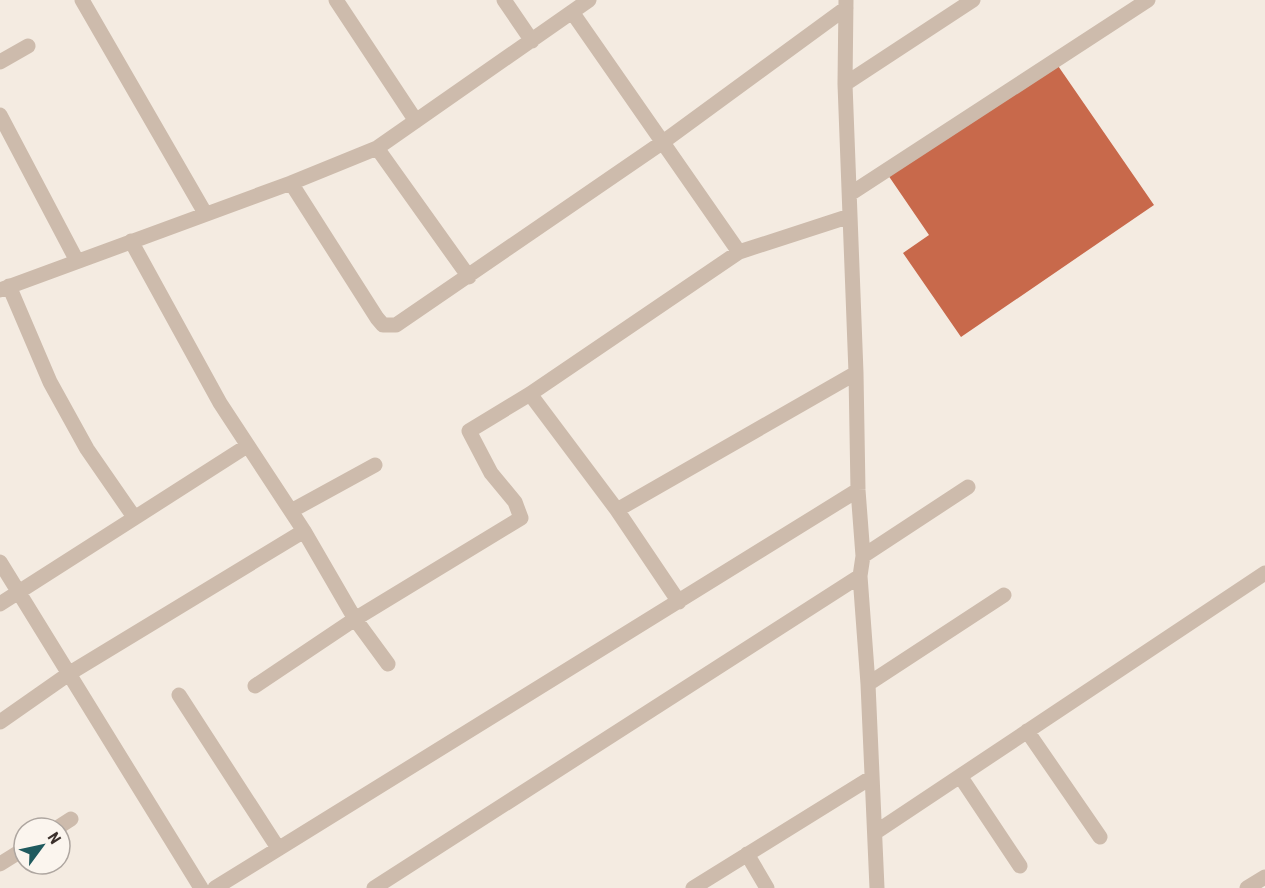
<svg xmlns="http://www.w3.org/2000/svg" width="1265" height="888" viewBox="0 0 1265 888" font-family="'Roboto Condensed',sans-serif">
<rect width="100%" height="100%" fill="#f4ebe1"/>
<path fill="#c8694b" d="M1054,60L1154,205L961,337L903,253L929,235L888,175Z"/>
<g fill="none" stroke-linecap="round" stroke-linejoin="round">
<path stroke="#cdbbac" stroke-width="15" d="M82,0L205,213
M336,0L416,121
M504,0L532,41
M846,0L845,84L856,373L858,490L863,556L860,576L868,684L877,888
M572,12L739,252
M0,62L28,46
M845,84L973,0
M0,115L77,261
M377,148L469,277
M291,183L377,318L383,325H396L663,142L846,8
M850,194L1148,0
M131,241L220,403L304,531L355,619L388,664
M9,286L50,382L87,449L134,517
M0,290L291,183L377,148L589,0
M530,394L617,510L679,602
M617,510L856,373
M291,511L375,465
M863,556L968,487
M0,562L201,888
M0,604L247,446
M868,684L1004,595
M255,686L355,619L521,518L515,502L491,473L469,431L530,394L739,252L850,216
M179,695L278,848
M0,722L70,673L304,531
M1027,731L1100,837
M960,776L1020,866
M57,828L71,819
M876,832L1265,573
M747,854L767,888
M0,864L24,849
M215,888L858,490
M374,888L860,576
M693,888L872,777
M1247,888L1265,877"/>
</g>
<g transform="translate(42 846) rotate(57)"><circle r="28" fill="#fbf5ee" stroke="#aea6a0" stroke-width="1.5"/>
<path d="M0-4.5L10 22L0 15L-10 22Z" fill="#1f5a5e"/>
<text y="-9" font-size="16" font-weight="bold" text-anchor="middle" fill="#3b302b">N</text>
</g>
</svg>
